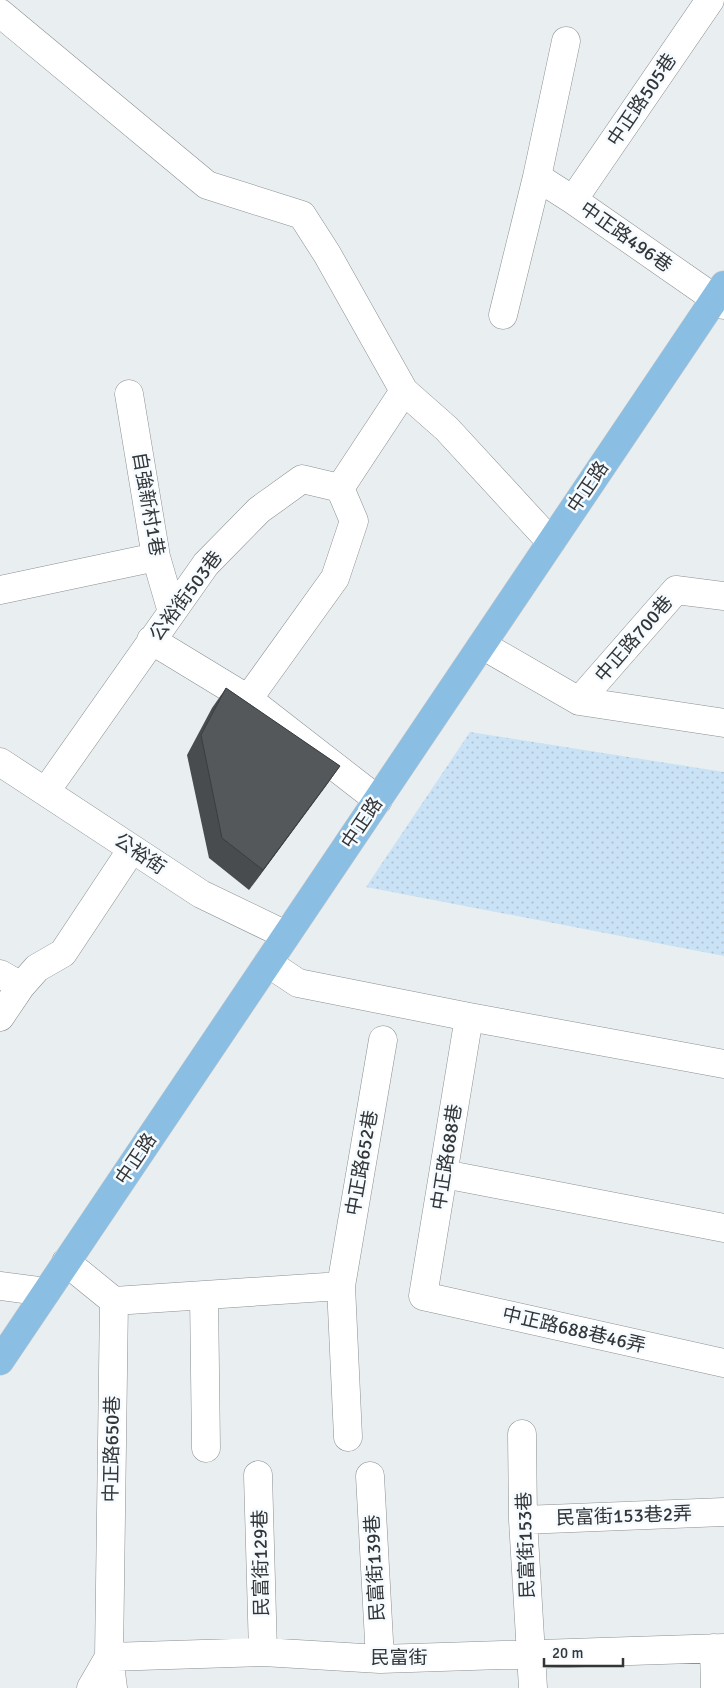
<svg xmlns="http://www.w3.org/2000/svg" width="724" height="1688" viewBox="0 0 724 1688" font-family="Signika,'Noto Sans TC',sans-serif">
<defs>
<pattern id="grass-dots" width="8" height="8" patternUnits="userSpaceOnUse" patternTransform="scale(1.25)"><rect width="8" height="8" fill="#cae2f5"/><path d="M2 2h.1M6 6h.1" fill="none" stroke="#aec2d3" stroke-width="1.8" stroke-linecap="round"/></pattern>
</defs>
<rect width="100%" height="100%" fill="#e9eef1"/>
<path fill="url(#grass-dots)" d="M470,732L724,772V956L366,887Z"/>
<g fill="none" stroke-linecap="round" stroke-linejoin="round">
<g stroke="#8b8f92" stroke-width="29">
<path id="minor" d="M0,13L207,185L302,215L327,254L404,391L340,488
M566,41L537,177L573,200L724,305
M573,200L710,0
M503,315L537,177
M404,391L447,429L551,542
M129,394L156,557L172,612
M0,590L156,557
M151,640L248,699L378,800
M482,645L579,701L724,723
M248,699L335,578L354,521L340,488
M579,701L676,590L724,596
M0,762L201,894L286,935
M46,791L206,564L259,510L302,479L340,488
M268,963L298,983L469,1017L724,1064
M0,974L21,986
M0,1017L21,986L37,968L63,953L132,849
M469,1017L423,1296L724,1363
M444,1174L724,1228
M66,1262L114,1301L109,1657L113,1688
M0,1286L46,1292
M204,1295L206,1448
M114,1301L341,1286
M522,1434L523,1520L533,1688
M348,1437L341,1286L383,1040
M258,1475L263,1652
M370,1476L380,1659
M523,1520L724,1512
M714,1648L715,1688
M109,1657L263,1652L380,1659L724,1648
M91,1688L109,1657"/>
</g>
<g stroke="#cacacb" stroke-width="29">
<path id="major" d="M0,1361L724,285"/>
</g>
<use href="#minor" stroke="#fff" stroke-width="28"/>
<use href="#major" stroke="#8abfe3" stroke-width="28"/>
</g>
<path fill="#484c4e" d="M226,688L340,766L249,890L209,858L187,755L212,708Z"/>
<path fill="#3b3e40" d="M340,766L326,786L249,890L263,870Z"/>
<path fill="#54585b" stroke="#3b3e40" d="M226,688L340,766L263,870L222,838L201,735Z"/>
<g text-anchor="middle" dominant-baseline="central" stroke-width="5" stroke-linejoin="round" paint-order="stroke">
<g font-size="19" fill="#333537" stroke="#f6fbff">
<text transform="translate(642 100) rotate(-56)">中正路505巷</text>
<text transform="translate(626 237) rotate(35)">中正路496巷</text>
<text transform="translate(588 487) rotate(-56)">中正路</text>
<text transform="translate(148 504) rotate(80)">自強新村1巷</text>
<text transform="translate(186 596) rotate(-53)">公裕街503巷</text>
<text transform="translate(634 639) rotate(-49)">中正路700巷</text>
<text transform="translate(362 823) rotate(-56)">中正路</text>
<text transform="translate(140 854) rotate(34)">公裕街</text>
<text transform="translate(447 1157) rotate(-81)">中正路688巷</text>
<text transform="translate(136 1159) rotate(-56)">中正路</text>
<text transform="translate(362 1163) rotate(-80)">中正路652巷</text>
<text transform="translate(574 1330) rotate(13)">中正路688巷46弄</text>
<text transform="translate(112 1449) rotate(-89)">中正路650巷</text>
<text transform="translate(624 1516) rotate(-2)">民富街153巷2弄</text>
<text transform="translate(526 1545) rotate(-92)">民富街153巷</text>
<text transform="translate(261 1563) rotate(-91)">民富街129巷</text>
<text transform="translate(375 1568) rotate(-93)">民富街139巷</text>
<text x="399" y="1658">民富街</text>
</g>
</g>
<path d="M544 1658v8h79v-8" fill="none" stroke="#333537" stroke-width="2.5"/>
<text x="552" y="1658" font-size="15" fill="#333537" stroke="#f6fbff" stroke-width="4" paint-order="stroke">20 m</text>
</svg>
